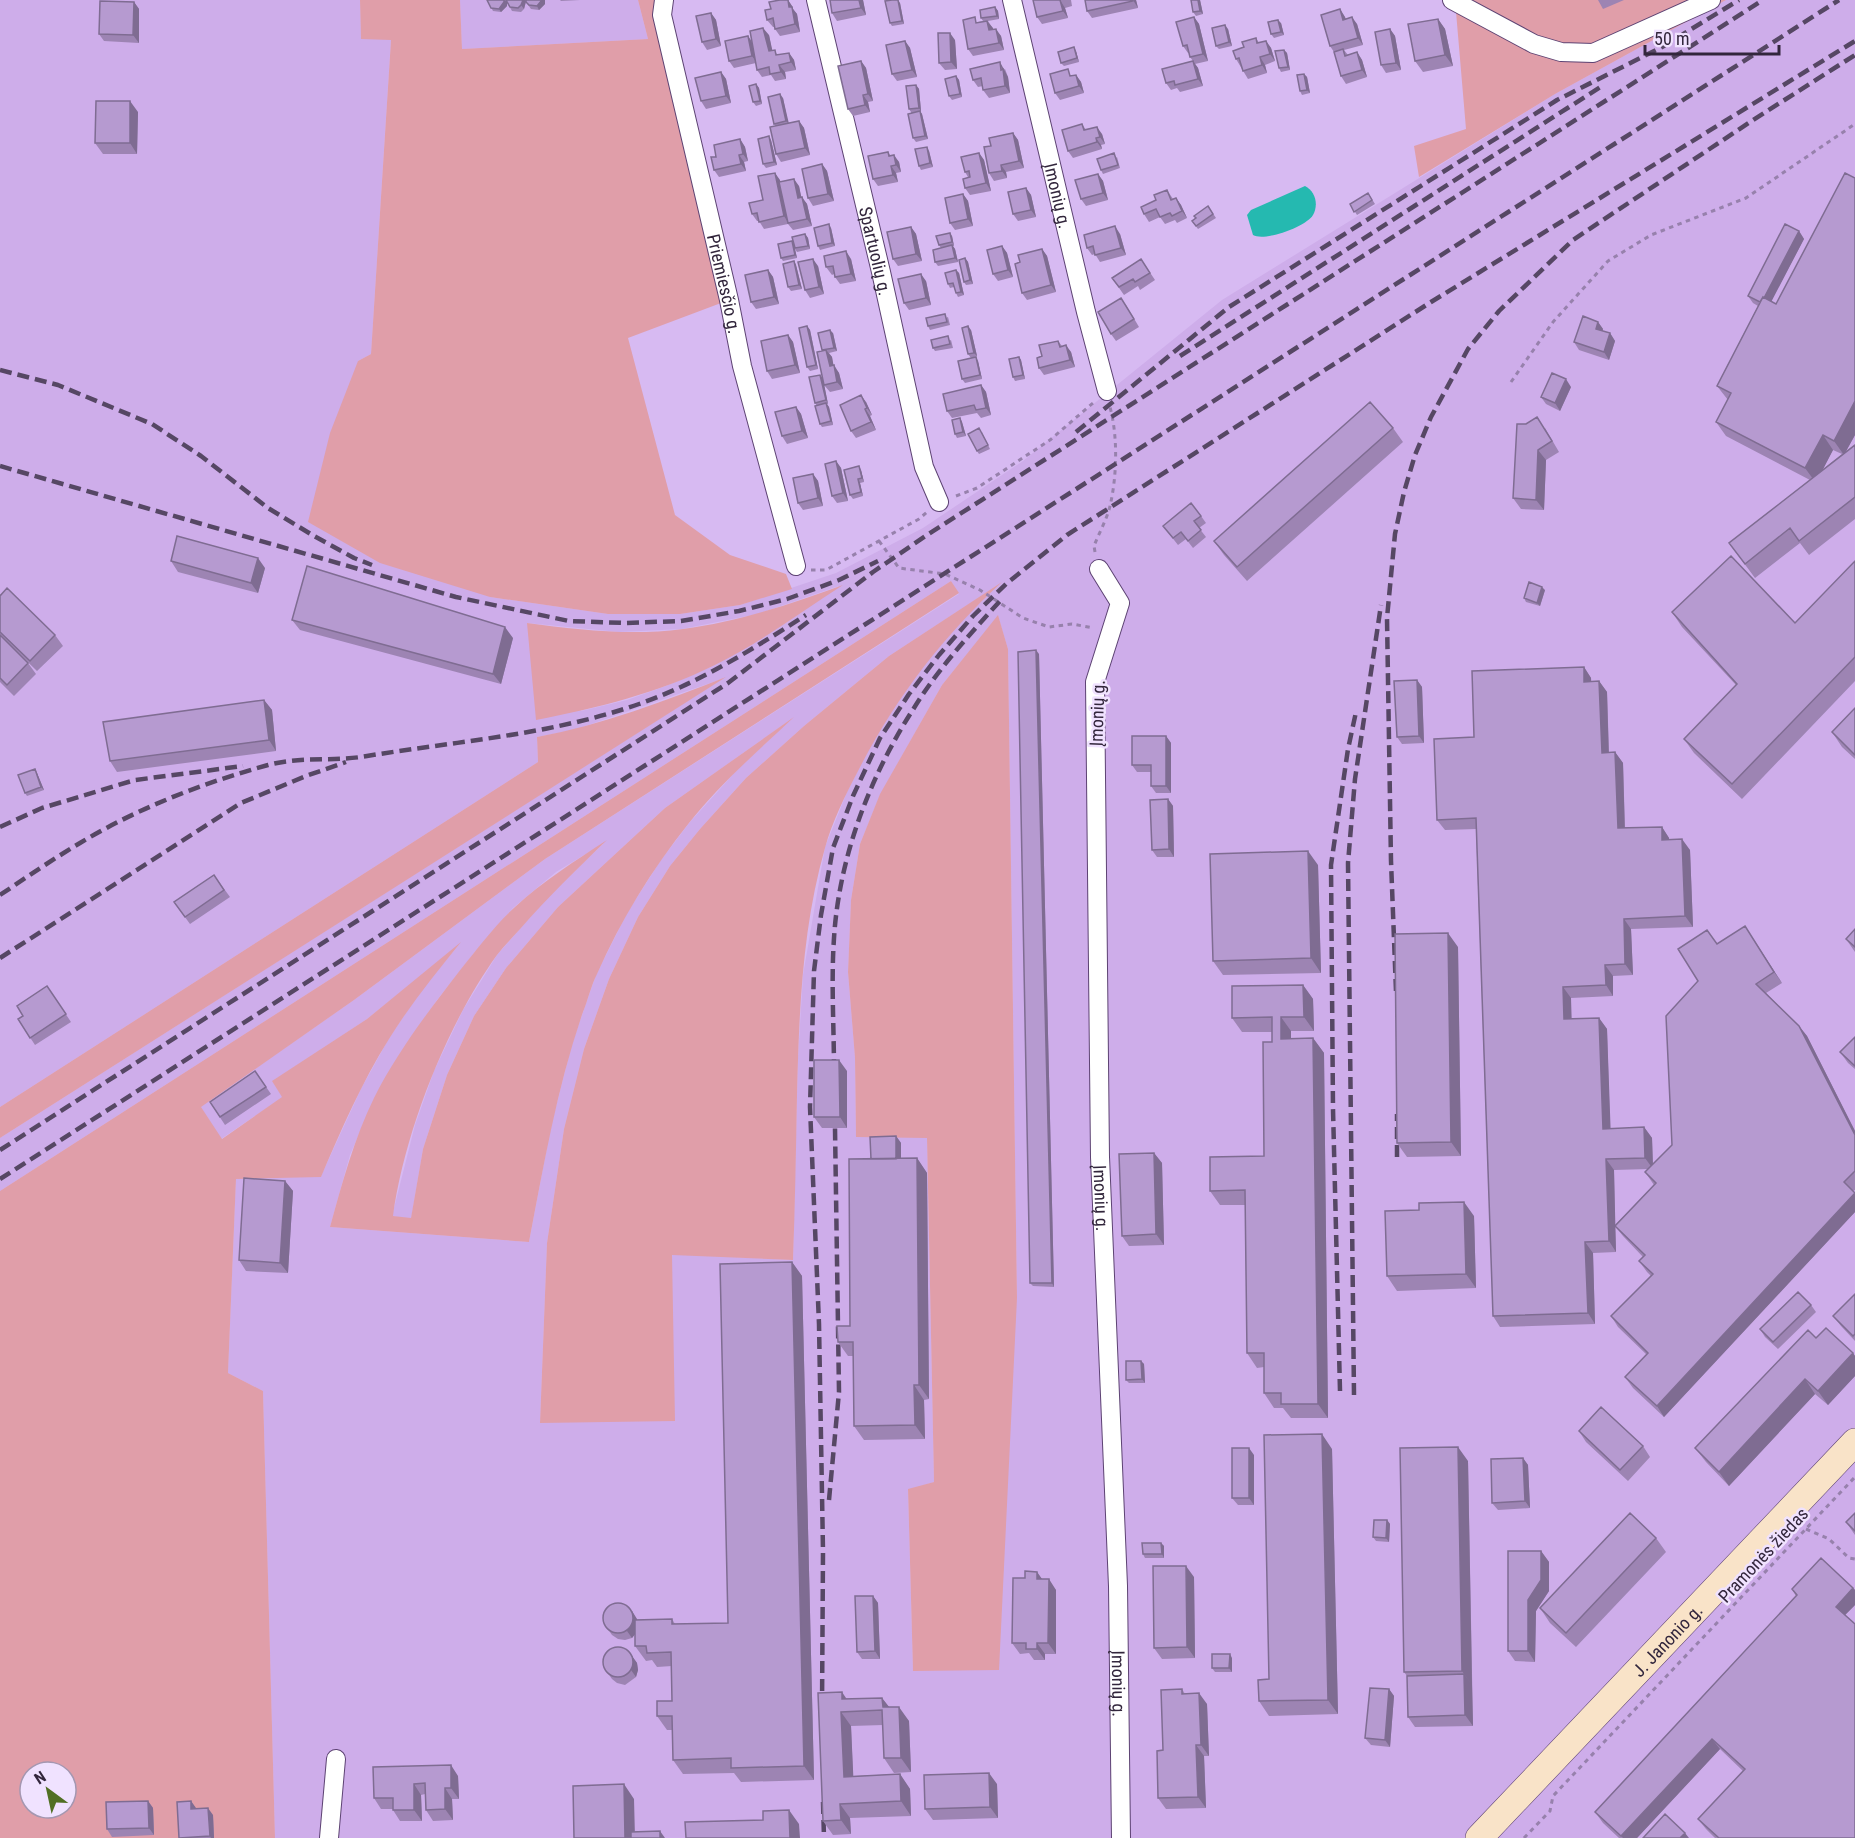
<svg xmlns="http://www.w3.org/2000/svg" width="1855" height="1838" viewBox="0 0 1855 1838" font-family="'Roboto Condensed',sans-serif">
<rect width="100%" height="100%" fill="#d7baf2"/>
<path fill="#ceadea" fill-rule="evenodd" d="M0,0H360L361,39H391L371,354L358,361L490,597L608,614H680L740,605L836,573L923,528L1023,461L1222,300L1555,94L1726,0H1855V1838H275L263,1391L228,1373L236,1178L321,1176L361,1089L388,1040L421,990L458,946L367,1019L273,1081L283,1097L221,1139L200,1107L354,1000L545,859L959,594L951,581L0,1191V1138L722,679L574,730L537,737L538,762L0,1107ZM998,585L969,612L935,650L905,691L876,735L847,792L825,847L803,975L798,1058L793,1260L672,1254L540,1422L547,1243L564,1129L584,1049L609,979L638,917L670,866L700,829L746,778L804,726L889,656ZM839,586L784,624L715,665L666,686L627,700L581,711L527,623L619,632L682,629L758,614ZM998,616L1008,649L1017,1298L913,1671L908,1490L934,1482L927,1137H856L855,1058L848,972L851,900L860,844L880,795L942,685ZM790,720L737,770L690,822L661,860L627,913L596,975L572,1044L551,1126L529,1242L330,1227L350,1155L375,1097L403,1049L437,1000L474,953L513,908L556,872L604,843L548,897L497,955L463,1010L434,1071L415,1125L392,1216L411,1219L423,1149L447,1075L474,1016L506,968L558,907L665,808Z
M460,0H638L648,39L462,49Z"/>
<path fill="#e09ea9" fill-rule="evenodd" d="M360,0H460L462,49L648,39L638,0H659L729,300L628,338L675,515L730,555L786,574L792,589L740,605L680,614H608L490,597L380,563L308,522L330,433L358,361L371,354L391,40L361,39Z
M1455,0H1726L1555,94L1419,177L1414,146L1466,129Z
M951,581L959,593L545,859L354,1000L201,1107L222,1139L282,1097L272,1081L367,1019L461,942C435,974 410,1005 389,1039C362,1082 341,1130 321,1177L236,1179L228,1373L263,1391L275,1838H0V1191ZM30,1772H66V1808H30Z
M1002,582C942,637 894,700 857,773C845,796 832,822 825,848C802,928 799,1014 797,1096C796,1151 795,1206 793,1260L672,1255L675,1421L540,1423L547,1243L564,1129L584,1049L609,979L638,917L670,866L700,829L746,778L804,726L889,656Z
M843,585C801,612 760,643 715,665C658,693 598,708 536,720L527,623C579,630 631,636 683,629C738,622 791,604 843,585Z
M998,615L1008,649L1017,1298L999,1670L913,1671L908,1489L934,1482L927,1138L856,1137L855,1058L848,972L851,900L860,844L880,794L942,685Z
M726,677L0,1138V1107L538,762L537,737C602,725 665,701 726,677Z
M794,717C758,751 720,784 689,823C652,869 621,920 597,974C591,986 588,1000 583,1012C557,1087 544,1164 529,1242L330,1227C342,1183 354,1139 374,1098C397,1052 430,1009 461,969C478,948 495,925 515,907C543,881 575,861 607,840C577,869 548,897 521,928C513,937 504,946 497,955C447,1024 404,1133 393,1216L411,1218L423,1149L447,1075L474,1016L506,968L558,907L665,808Z"/>
<path fill="#25b9b0" d="M1305,186C1315,191 1319,204 1313,215C1307,226 1265,242 1253,235L1247,215L1251,210Z"/>
<g fill="none" stroke-linecap="round" stroke-linejoin="round">
<g stroke="#5d4373" stroke-width="20">
<g id="minor">
<path id="s1" d="M664,0L662,15L729,300L742,366L796,566"/>
<path id="s2" d="M816,0L881,272L924,467L939,502"/>
<path id="s3" d="M1012,0L1086,312L1107,391"/>
<path d="M1452,0L1534,44L1561,52L1593,53L1711,0"/>
<path id="s4" d="M1099,569L1120,603L1095,682L1100,1157L1118,1586L1121,1838"/>
<path d="M329,1838L336,1759"/>
</g>
</g>
<g stroke="#5d4373" stroke-width="28">
<g id="secondary">
<path id="s5" d="M1479,1838L1855,1442"/>
</g>
</g>
<path stroke="#9781ac" stroke-width="3" stroke-dasharray="4.5 4.5" stroke-linecap="butt" d="M1511,382L1553,322L1608,261L1651,235L1746,198L1855,124
M956,496L977,488L1050,440L1093,403
M879,541L899,568L945,574L980,590L1023,618L1049,627L1072,624L1094,628
M1095,552L1094,546C1099,533 1107,519 1110,506C1117,476 1118,437 1110,407
M811,570H826L919,519L927,512
M1806,1529L1829,1539L1849,1558L1855,1559
M1524,1838L1550,1811L1553,1796L1855,1477"/>
<use href="#minor" stroke="#fff" stroke-width="18"/>
<use href="#secondary" stroke="#f9e3c8" stroke-width="27"/>
<path stroke="#564764" stroke-width="4.5" stroke-dasharray="12 6" stroke-linecap="butt" d="M1180,356L1602,86
M0,370L58,385L152,424L201,456L268,508L314,536L354,558L372,565
M1076,432L1229,307L1557,100L1662,47L1739,0
M0,466L456,597L569,621L625,623L681,621L739,611L787,599L839,580L878,561
M0,827L42,808L135,780L243,766
M0,895C27,877 53,859 80,843C138,808 203,783 268,765C301,756 334,762 367,756C458,741 551,735 639,704C699,683 753,649 806,615
M0,958L241,803L306,776L346,762
M1396,991L1391,861L1387,618L1395,534L1404,492L1415,455L1431,417L1468,349L1499,311L1573,240L1750,122L1855,55
M834,1071C834,1027 831,982 834,938C839,857 870,776 914,708C938,669 969,635 1000,601
M0,1150L728,683L873,572L927,535L1763,0
M1397,1157V1114
M0,1179L1839,0
M1340,1391L1333,1109L1331,865L1348,749L1356,712
M1354,1395L1348,863L1355,779L1381,605
M829,1500L839,1392L835,1128
M822,1709L823,1551L819,1324L810,1107L814,971L821,915L833,848L853,796L880,738L909,694L939,655L973,616L1006,584L1067,535L1431,302L1855,41
M823,1802L824,1838"/>
</g>
<path fill="#9d84b3" fill-rule="evenodd" d="M487,0H545V4L539,10L531,9L526,2L524,9L521,12L512,11L507,2V6L501,12L493,11Z
M560,0H580L561,1Z
M780,0H788L792,6L793,9L797,14L800,32L780,36L775,29V27H773L767,20L771,9Z
M863,0L866,15L837,21L832,13Z
M1033,0H1071L1072,6L1065,8L1068,18L1042,24L1037,17Z
M1136,0L1138,8L1092,18L1087,11Z
M1200,0L1203,14L1196,16L1193,12Z
M1598,0H1624L1603,9Z
M134,2L139,9V43L104,41L99,34Z
M900,3L904,24L892,26L890,23Z
M995,7L998,11L999,19L988,21L993,29L1001,36L1004,50L973,56L968,49L978,22L983,21L981,18Z
M1340,9L1346,19L1357,24L1363,45L1344,50L1348,55L1357,52L1362,60L1367,77L1346,84L1341,76L1334,52L1330,46Z
M711,13L716,20L721,46L707,50L702,42Z
M1194,17L1199,24L1208,61L1195,64L1198,68L1203,86L1180,92L1177,88L1171,90L1166,83L1193,61L1190,57L1189,53H1188L1183,46Z
M1438,19L1445,29L1453,66L1423,72L1415,61Z
M1281,23L1284,35L1274,38L1271,34Z
M1228,29L1232,46L1219,49L1216,46Z
M1390,29L1395,36L1401,70L1386,73L1381,65Z
M769,35L772,51L779,55L789,53L794,60L796,70L785,72L786,79L775,81L771,75L762,77L757,70L756,63L734,68L729,61L748,36L753,43Z
M1256,38L1259,43L1266,41L1271,48L1275,61L1265,65L1267,73L1248,79L1236,59L1244,47Z
M955,40L957,69L945,70L939,63Z
M905,41L910,48L917,77L897,81L892,74Z
M1284,50L1287,53L1290,70L1281,72L1279,68Z
M1076,51L1079,62L1064,66L1061,63Z
M861,61L866,68L873,101L868,102L870,112L853,116L848,109Z
M1005,69L1008,77L1010,93L989,98L983,90V86L978,87L973,80Z
M721,72L726,79L731,103L706,109L701,101Z
M1304,74L1307,77L1310,93L1302,95L1300,91Z
M1076,75L1081,82L1084,93L1060,100L1055,93L1072,76Z
M956,76L959,80L962,97L952,100L949,96Z
M756,84L759,88L762,104L756,106L753,102Z
M916,85L919,89L921,111L920,112L922,114L928,139L916,142L913,138L911,112L909,109Z
M783,98L788,123L799,121L804,128L810,155L781,162L776,154V126L774,124Z
M138,112L137,154H103L95,143Z
M1082,124L1086,130L1102,134L1105,144L1101,145L1102,149L1073,158L1068,151Z
M1013,133L1018,140L1024,168L1006,172L1007,178L994,181L989,173L991,146Z
M740,139L745,147L748,161L744,162L746,171L719,177L714,170L716,157Z
M771,140L777,165L766,168L763,164Z
M929,151L933,167L921,170L919,166Z
M888,152L890,155L899,162L901,172L896,173L898,182L878,186L873,179Z
M979,153L984,160L991,191L970,195L965,188L968,177L965,172Z
M1117,157L1120,168L1103,174L1101,170Z
M822,164L827,171L834,201L813,206L808,198Z
M775,173L780,182L799,186L801,197L807,204L812,226L793,230L788,224L764,229L759,221H757L752,214L763,200Z
M1098,174L1103,181L1108,200L1086,206L1081,199Z
M1855,178V435L1846,451L1855,445V519L1809,555L1800,543L1755,578L1729,543L1810,480L1726,436L1716,422L1728,400L1717,386L1758,306L1753,303L1748,296L1799,231L1804,239L1771,301L1776,304ZM1833,450L1842,454L1822,470Z
M1026,188L1031,195L1036,217L1018,221L1013,214Z
M1167,190L1173,199L1176,198L1181,205L1187,218L1177,223L1175,220L1165,224L1160,217L1149,222L1144,214L1156,200Z
M1368,193L1375,204L1357,215L1350,204Z
M963,194L968,201L973,226L955,230L950,223Z
M1208,206L1216,218L1198,229L1192,221Z
M911,227L916,234L922,261L898,266L893,259Z
M831,228L835,246L820,250L818,246Z
M805,234L808,238L810,249L797,252L795,249L797,258L783,261L781,258L792,241L794,244Z
M1120,234L1126,255L1100,262L1095,254L1092,255L1087,248Z
M952,236L954,246H953L955,249L958,262L938,266L935,262L941,248L939,245Z
M1002,246L1007,253L1013,277L998,281L993,274Z
M1042,249L1047,256L1056,292L1027,300L1022,293L1020,262Z
M965,258L968,262L973,284L966,285L964,282Z
M851,259L856,281L840,284L835,277L834,274L832,275L826,267Z
M1141,259L1155,280L1140,290L1138,286L1124,295L1112,278Z
M794,261L796,265L802,289L791,291L788,287Z
M818,266L824,294L810,298L805,290Z
M768,270L773,277L779,304L756,309L751,302Z
M956,270L959,273L964,295L958,297L956,293L954,287L950,288L948,284Z
M926,281L931,305L909,310L904,303Z
M1126,305L1139,327L1116,341L1111,334Z
M948,317L950,325L930,330L928,326Z
M1598,322L1603,329L1602,331L1610,333L1615,341L1609,360L1579,350L1574,342Z
M807,326L810,330L818,369L810,371L807,367Z
M971,330L977,356L971,358L968,354Z
M833,333L837,351L829,353L832,357L833,366L839,373L843,389L830,392L824,385L822,351Z
M788,335L793,342L800,373L772,379L767,371Z
M951,340L953,348L935,351L933,348Z
M1058,341L1062,346L1071,352L1075,367L1044,375L1039,368L1042,356Z
M1019,357L1021,360L1025,379L1015,381L1013,377Z
M978,361L982,379L965,383L962,379Z
M820,375L823,379L828,404H827L829,407L833,425L822,427L820,424L817,406L815,403Z
M981,385L986,392L991,415L981,418L977,413L952,418L947,411Z
M1571,387L1560,411L1546,404L1541,397Z
M866,402L872,415L870,416L876,430L856,438L851,431Z
M796,407L801,414L808,438L787,444L782,436Z
M960,418L962,422L966,436L957,438L955,434Z
M1393,428L1403,442L1247,581L1224,555L1214,541Z
M1545,428L1559,452L1546,460L1544,510L1521,509L1513,498Z
M982,432L990,449L979,454L977,451Z
M836,461L841,468L848,501L837,503L832,496Z
M861,470L864,482L860,483L863,496L853,499L850,495Z
M813,474L818,481L823,506L803,510L798,503Z
M1201,516L1206,523L1199,528L1206,537L1193,548L1186,539L1178,545L1163,526Z
M171,561L265,568L258,593L178,572Z
M1855,561V681L1742,799L1694,753L1684,739L1736,685L1682,627L1672,612L1795,623Z
M1545,590L1540,606L1526,602L1524,598Z
M0,594L55,635L63,646L37,671L0,635Z
M292,620L513,638L501,684L300,630Z
M0,635L28,663L36,674L14,696L0,682Z
M1039,654L1054,1287L1033,1286L1030,1283Z
M1584,667L1591,678V682L1599,681L1607,692L1609,752H1615L1623,763L1625,828L1662,827L1669,838V840L1690,850L1693,927L1631,929L1633,975L1613,976V996L1571,998V1019L1599,1018L1607,1029L1610,1129L1644,1127L1652,1138L1653,1165L1672,1145L1698,981L1717,944L1752,937L1782,983L1766,993L1799,1026L1807,1036L1855,1131V1190L1853,1191L1855,1193V1212L1664,1417L1633,1388L1625,1377L1647,1355L1618,1327L1611,1316L1651,1276L1647,1272L1639,1261L1643,1257L1623,1236L1615,1226L1616,1252L1593,1253L1595,1324L1500,1327L1493,1316L1476,829L1445,830L1437,820L1474,737ZM1649,1169L1645,1172L1654,1185L1615,1225L1614,1170Z
M1417,680L1422,687L1424,743L1402,744L1397,737Z
M264,700L272,710L276,751L117,772L110,761Z
M1855,708V759L1842,747L1832,732Z
M1166,736L1171,743V793H1156L1151,786V772H1137L1132,765Z
M35,769L37,773L44,790L27,796L25,793Z
M1168,799L1173,806L1174,857H1157L1152,850Z
M1318,865L1321,973L1223,975L1213,961Z
M214,875L230,897L190,924L174,902Z
M1855,929V952L1846,939Z
M1458,947L1461,1156L1407,1157L1397,1143Z
M1303,985L1313,999L1314,1031H1291V1039L1313,1038L1324,1053L1328,1418H1291L1283,1408H1274L1264,1393V1367L1257,1368L1247,1353L1245,1205H1220L1210,1191L1264,1156L1272,1042V1032H1242L1232,1018Z
M47,986L71,1022L35,1045L18,1019L23,1016Z
M1855,1037V1069L1848,1063L1840,1052Z
M255,1071L271,1094L225,1125L210,1102Z
M847,1071V1128H822L814,1117Z
M896,1136L901,1143V1158H917L927,1173L929,1399L924,1400L925,1439L864,1440L854,1426L853,1356H848L838,1342L850,1326L871,1159Z
M1154,1153L1162,1163L1164,1245L1129,1246L1122,1236Z
M285,1181L293,1191L288,1273L246,1271L239,1260Z
M1419,1210L1474,1216L1476,1288L1397,1291L1387,1276Z
M792,1262L802,1276L814,1780L741,1782L734,1773L683,1774L673,1760L672,1730H667L657,1716L672,1701V1666L657,1667L652,1660L646,1661L635,1646V1634L632,1638L625,1640L618,1639L612,1635L607,1628L632,1611L637,1620L672,1619L675,1624L728,1623Z
M1855,1294V1341L1841,1326L1833,1316Z
M1811,1305L1816,1312L1778,1349L1765,1337L1760,1329Z
M1816,1338L1853,1353L1855,1356V1376L1828,1405L1815,1394L1729,1486L1706,1462L1695,1448Z
M1141,1361L1144,1364L1145,1383H1129L1126,1380Z
M1579,1431L1643,1446L1650,1457L1628,1481L1586,1442Z
M1332,1449L1338,1714L1269,1716L1259,1701L1269,1679Z
M1254,1455V1505H1238L1232,1498Z
M1523,1458L1528,1465L1530,1508L1498,1510L1492,1503Z
M1468,1461L1473,1726L1415,1727L1408,1717L1407,1676L1404,1672Z
M1387,1520L1390,1524L1389,1542L1376,1541L1373,1537Z
M1846,1522L1855,1531V1535Z
M1656,1538L1666,1552L1576,1647L1550,1623L1540,1608Z
M1161,1543L1164,1546V1558H1145L1143,1554Z
M1541,1551L1549,1562V1591L1536,1611L1535,1662L1515,1661L1508,1651Z
M1037,1572L1042,1579L1056,1590V1654H1045V1660H1034L1029,1653L1020,1654L1012,1643L1025,1578Z
M1194,1577L1195,1658L1162,1659L1154,1648Z
M1853,1588L1855,1590V1605L1845,1615L1855,1838H1715L1706,1829L1698,1819L1743,1771L1720,1749L1637,1838H1619L1603,1823L1595,1812L1796,1596L1792,1589Z
M873,1596L878,1603L880,1659H862L857,1652Z
M632,1656L637,1663L638,1670L636,1677L625,1685L617,1683L612,1679L607,1672Z
M1232,1658V1672H1215L1212,1668Z
M1182,1689L1185,1694L1207,1704L1209,1756H1204L1206,1808L1166,1809L1158,1798L1163,1750Z
M1389,1689L1394,1696L1390,1747L1371,1745L1365,1738Z
M818,1693L846,1699L882,1698L889,1707L909,1721L911,1772L894,1773L884,1758L883,1725L851,1726L853,1776L900,1774L910,1789L911,1816L850,1818L851,1834L833,1835L823,1821Z
M373,1767L458,1776L459,1799H452L453,1820L433,1821L426,1810L425,1794L421,1795L422,1821H400L393,1810V1809H381L374,1798Z
M997,1784L998,1818L933,1820L925,1809Z
M148,1801L153,1808L154,1835L112,1837L107,1829Z
M191,1801L196,1809L213,1815L214,1838H179Z"/>
<path fill="#7f6c92" d="M504,0L507,2V6L501,12L499,9Z
M523,0H525L526,1L524,9L521,5Z
M542,0H545V4L539,10L537,6Z
M788,0L792,6L793,9L797,14L800,32L795,24L789,7Z
M859,0H863L866,15L861,8Z
M898,0L900,3L904,24L902,21Z
M1060,0L1065,8L1068,18L1063,11Z
M1133,0H1136L1138,8Z
M1198,0H1200L1203,14L1200,11Z
M134,2L139,9V43L133,35Z
M995,7L998,11L999,19L997,16Z
M1340,9L1345,17L1348,27L1343,20Z
M711,13L716,20L721,46L716,39Z
M1194,17L1199,24L1208,61L1203,54Z
M1352,17L1357,24L1363,45L1358,38Z
M1438,19L1445,29L1453,66L1445,55Z
M1278,20L1281,23L1284,35L1281,32Z
M987,21L993,28L994,37L989,30Z
M1225,25L1228,29L1232,46L1229,42Z
M763,28L769,35L774,58L769,51Z
M996,29L1001,36L1004,50L999,43Z
M1390,29L1395,36L1401,70L1396,63Z
M950,33L955,40L957,69L951,62Z
M748,36L753,44L757,63L752,56Z
M905,41L910,48L917,77L912,70Z
M1266,41L1271,48L1275,61L1270,54Z
M1074,47L1076,51L1079,62L1077,58Z
M1284,50L1287,53L1290,70L1288,67Z
M1357,52L1362,60L1367,77L1362,70Z
M789,53L794,60L796,70L791,62Z
M1260,57L1265,65L1267,73L1262,65Z
M861,61L866,68L873,101L868,94Z
M1193,61L1198,68L1203,86L1198,79Z
M1000,62L1008,77L1010,93L1005,86Z
M779,65L785,72L786,79L781,72Z
M721,72L726,79L731,103L726,96Z
M1304,74L1307,77L1310,93L1307,90Z
M1076,75L1081,82L1084,93L1079,86Z
M956,76L959,80L962,97L960,94Z
M756,84L759,88L762,104L760,101Z
M916,85L919,89L921,111L919,108Z
M780,94L783,98L789,124L786,121Z
M863,95L868,102L870,112L865,105Z
M130,101L138,112L137,154L130,143Z
M920,111L922,114L928,139L925,136Z
M799,121L804,128L810,155L805,148Z
M1097,127L1102,134L1105,144L1100,137Z
M1013,133L1018,140L1024,168L1019,161Z
M769,136L771,140L777,165L774,162Z
M1096,138L1101,145L1102,149L1097,142Z
M740,139L745,147L748,161L743,154Z
M927,147L929,151L933,167L930,163Z
M979,153L984,160L991,191L986,183Z
M739,155L744,162L746,171L741,164Z
M894,155L899,162L901,172L896,165Z
M822,164L827,171L834,201L828,194Z
M1001,165L1006,172L1007,178L1002,171Z
M891,166L896,173L898,182L893,175Z
M775,173L780,180L789,224L784,216Z
M1098,174L1103,181L1108,200L1103,193Z
M794,179L799,186L803,205L798,198Z
M1026,188L1031,195L1036,217L1031,210Z
M963,194L968,201L973,226L968,219Z
M802,197L807,204L812,226L807,219Z
M1176,198L1181,205L1187,218L1182,211Z
M829,224L831,228L835,246L832,243Z
M1115,226L1120,234L1126,255L1121,248Z
M911,227L916,234L922,261L916,254Z
M1799,231L1804,239L1767,310L1761,303Z
M950,233L952,236L954,246L952,242Z
M805,234L808,238L810,249L808,246Z
M792,241L794,245L797,258L795,255Z
M952,245L955,249L958,262L955,258Z
M1002,246L1007,253L1013,277L1008,270Z
M1042,249L1047,256L1056,292L1051,285Z
M846,251L851,259L856,281L851,274Z
M965,258L968,262L973,284L970,280Z
M813,259L818,266L824,294L819,287Z
M794,261L796,265L802,289L799,285Z
M768,270L773,277L779,304L774,297Z
M956,270L959,273L964,295L961,292Z
M921,274L926,281L931,305L926,298Z
M1598,322L1603,329L1601,336L1596,329Z
M807,326L810,330L818,369L816,365Z
M968,326L971,330L977,356L974,353Z
M830,330L833,333L837,351L834,348Z
M1610,333L1615,341L1609,360L1604,352Z
M788,335L793,342L800,373L795,365Z
M1066,345L1071,352L1075,367L1070,360Z
M826,350L832,357L835,373L830,366Z
M976,357L978,361L982,379L980,375Z
M1019,357L1021,360L1025,379L1023,375Z
M834,365L839,373L843,389L837,382Z
M820,375L823,379L828,404L826,400Z
M1566,379L1571,387L1560,411L1555,403Z
M981,385L986,392L991,415L986,408Z
M861,395L866,402L872,415L867,408Z
M1855,401V435L1844,455L1834,441Z
M826,403L829,407L833,425L831,421Z
M796,407L801,414L808,438L802,431Z
M865,409L870,416L876,430L871,422Z
M960,418L962,422L966,436L963,432Z
M1823,435L1833,450L1816,483L1805,468Z
M1538,450L1546,460L1544,510L1536,500Z
M836,461L841,468L848,501L843,493Z
M859,466L861,470L864,482L862,478Z
M813,474L818,481L823,506L818,498Z
M858,479L860,483L863,496L861,492Z
M258,558L265,568L258,593L251,583Z
M1542,587L1545,590L1540,606L1537,603Z
M505,627L513,638L501,684L493,674Z
M1036,650L1039,654L1054,1287L1052,1283Z
M1584,667L1591,678L1592,693L1584,682Z
M1417,680L1422,687L1424,743L1419,736Z
M1599,681L1607,692L1609,763L1602,753Z
M264,700L272,710L276,751L269,740Z
M1166,736L1171,743V793L1166,786Z
M1615,752L1623,763L1625,839L1618,828Z
M35,769L37,773L44,790L41,787Z
M1168,799L1173,806L1174,857L1169,849Z
M1662,827L1669,838L1670,851L1662,840Z
M1682,839L1690,850L1693,927L1685,916Z
M1308,851L1318,865L1321,973L1311,958Z
M1624,919L1631,929L1633,975L1625,964Z
M1745,926L1752,937L1782,983L1774,972Z
M1448,933L1458,947L1461,1156L1451,1142Z
M1605,965L1613,976V996L1606,985Z
M1303,985L1313,999L1314,1031L1304,1017Z
M1563,987L1571,998L1572,1030L1564,1019Z
M1281,1017L1291,1031V1053L1281,1039Z
M1599,1018L1607,1029L1611,1140L1603,1129Z
M1799,1026L1807,1036L1855,1131V1135Z
M1313,1038L1324,1053L1328,1418L1318,1404Z
M839,1060L847,1071V1128L840,1117Z
M1644,1127L1652,1138L1653,1169L1645,1158Z
M896,1136L901,1143V1166L896,1159Z
M1154,1153L1162,1163L1164,1245L1156,1234Z
M917,1158L927,1173L929,1399L919,1385Z
M1606,1159L1614,1170L1616,1252L1609,1241Z
M285,1181L293,1191L288,1273L280,1263Z
M1855,1193V1212L1664,1417L1657,1406Z
M1464,1202L1474,1216L1476,1288L1466,1274Z
M1585,1242L1593,1253L1595,1324L1588,1313Z
M792,1262L802,1276L814,1780L804,1766Z
M1853,1353L1855,1356V1376L1828,1405L1818,1391Z
M1141,1361L1144,1364L1145,1383L1142,1379Z
M1805,1379L1815,1394L1729,1486L1719,1472Z
M914,1385L924,1400L925,1439L915,1425Z
M1322,1434L1332,1449L1338,1714L1328,1700Z
M1458,1447L1468,1461L1472,1685L1462,1671Z
M1249,1448L1254,1455V1505L1249,1498Z
M1523,1458L1528,1465L1530,1508L1525,1501Z
M1387,1520L1390,1524L1389,1542L1386,1538Z
M1161,1543L1164,1546V1558L1162,1554Z
M1541,1551L1549,1562V1591L1536,1611L1535,1662L1528,1651V1600Z
M1186,1566L1194,1577L1195,1658L1187,1647Z
M1037,1572L1044,1582L1037,1579Z
M1049,1579L1056,1590V1654L1048,1643Z
M1853,1588L1855,1590V1605L1843,1617L1836,1607Z
M873,1596L878,1603L880,1659L875,1651Z
M632,1611L637,1619L638,1626L636,1633L632,1638L627,1631Z
M1037,1643L1045,1654V1660L1037,1649Z
M1230,1654L1232,1658V1672L1229,1668Z
M632,1656L637,1663L638,1670L636,1677L631,1670Z
M1464,1674L1472,1685L1473,1726L1465,1715Z
M1389,1689L1394,1696L1390,1747L1385,1740Z
M842,1692L852,1707L842,1699Z
M1199,1693L1207,1704L1209,1756L1201,1745Z
M882,1698L893,1712L883,1707Z
M899,1707L909,1721L911,1772L901,1758Z
M841,1712L851,1726L854,1791L844,1777Z
M1712,1739L1720,1749L1637,1838H1623L1621,1836Z
M1196,1745L1204,1756L1206,1808L1198,1797Z
M451,1765L458,1776L459,1799L451,1788Z
M989,1773L997,1784L998,1818L990,1807Z
M900,1774L910,1789L911,1816L901,1801Z
M414,1784L421,1795L422,1821L414,1810Z
M624,1784L634,1799L635,1838H625Z
M445,1788L452,1799L453,1820L445,1809Z
M148,1801L153,1808L154,1835L149,1828Z
M191,1801L196,1808V1816L191,1809Z
M840,1804L850,1818L851,1834L841,1820Z
M208,1808L213,1815L214,1838H211L210,1836Z
M789,1810L799,1824L800,1838H790Z
M660,1831L665,1838H660Z
M1685,1833L1689,1838H1680Z"/>
<path fill="#b69ad0" stroke="#7f6c92" stroke-width="1.5" d="M487,0H504V2L499,9L491,8Z
M506,0H523L521,5L518,8L510,7Z
M526,0H542L537,6L529,5L526,2Z
M780,0H788L789,7H792L795,24L775,29L773,18L767,20L765,10L771,9L769,2Z
M830,0H859L861,8L832,13Z
M892,0H898L902,21L890,23L885,1Z
M1033,0H1061H1060L1063,11L1037,17Z
M1085,0H1133V1L1087,11Z
M1191,0H1198L1200,11L1193,12Z
M100,1L134,2L133,35L99,34Z
M995,7L997,16L981,18L980,10Z
M1340,9L1343,20L1352,17L1358,38L1330,46L1321,15Z
M711,13L716,39L702,42L696,16Z
M975,17L976,23L987,21L989,30L996,29L999,43L968,49L963,20Z
M1194,17L1203,54L1190,57L1187,45L1183,46L1176,22Z
M1438,19L1445,55L1415,61L1408,24Z
M1278,20L1281,32L1271,34L1268,22Z
M1225,25L1229,42L1216,46L1212,28Z
M763,28L769,51L775,50L776,55L789,53L791,62L779,65L781,72L770,74L769,67L757,70L750,31Z
M1390,29L1396,63L1381,65L1375,32Z
M938,33H950L951,62L939,63Z
M748,36L752,56L729,61L725,41Z
M1256,38L1257,43L1266,41L1270,54L1260,57L1262,65L1243,71L1239,58L1236,59L1233,51L1244,47L1242,42Z
M905,41L912,70L892,74L886,45Z
M1074,47L1077,58L1061,63L1058,52Z
M1343,49L1345,56L1357,52L1362,70L1341,76L1334,52Z
M1284,50L1288,67L1279,68L1275,51Z
M861,61L868,94L863,95L865,105L848,109L838,66Z
M1193,61L1198,79L1175,85L1174,81L1166,83L1162,69Z
M1000,62L1001,70L1003,69L1005,86L983,90L981,78L973,80L970,69Z
M1068,69L1070,76L1076,75L1079,86L1055,93L1050,74Z
M721,72L726,96L701,101L695,78Z
M1304,74L1307,90L1300,91L1297,75Z
M956,76L960,94L949,96L945,79Z
M756,84L760,101L753,102L749,86Z
M916,85L919,108L909,109L906,86Z
M780,94L786,121L774,124L768,97Z
M96,101H130V143H95Z
M920,111L925,136L913,138L908,114Z
M799,121L805,148L776,154L770,127Z
M1082,124L1084,130L1097,127L1100,137L1096,138L1097,142L1068,151L1062,130Z
M1013,133L1019,161L1001,165L1002,171L989,173L984,147L991,146L989,138Z
M769,136L774,162L763,164L758,139Z
M740,139L743,154L739,155L741,164L714,170L711,157H716L714,145Z
M927,147L930,163L919,166L915,149Z
M888,152L889,156L894,155L896,165L891,166L893,175L873,179L868,156Z
M979,153L986,183L965,188L963,179L970,177L969,171L965,172L961,157Z
M1114,153L1118,165L1101,170L1097,159Z
M822,164L828,194L808,198L802,169Z
M775,173L784,216L759,222L757,213L752,214L749,203L763,200L758,176Z
M1845,173L1855,178V401L1834,441L1823,435L1805,468L1716,422L1731,393L1717,386L1763,297L1776,304Z
M1098,174L1103,193L1081,199L1075,180Z
M794,179L798,198L802,197L807,219L788,223L779,182Z
M1026,188L1031,210L1013,214L1008,192Z
M1167,190L1171,200L1176,198L1182,211L1172,216L1170,213L1160,217L1156,209L1144,214L1141,207L1156,200L1154,195Z
M1368,193L1372,200L1354,212L1350,204Z
M963,194L968,219L950,223L945,198Z
M1208,206L1213,214L1196,226L1192,221L1196,218L1194,216Z
M829,224L832,243L818,246L814,228Z
M1785,224L1799,231L1764,298L1763,297L1760,302L1748,296Z
M1115,226L1121,248L1095,255L1093,246L1087,248L1084,235Z
M911,227L916,254L893,259L887,232Z
M950,233L952,242L939,245L936,236Z
M805,234L808,246L795,248L792,237Z
M792,241L795,255L781,258L778,244Z
M952,245L955,258L935,262L933,250Z
M1002,246L1008,270L993,274L987,250Z
M1042,249L1051,285L1022,293L1015,264L1020,262L1018,255Z
M846,251L851,274L835,277L833,266L826,267L824,256Z
M965,258L970,280L964,282L959,260Z
M813,259L819,287L805,290L798,262Z
M1141,259L1150,273L1135,282L1133,279L1119,287L1112,278Z
M794,261L799,285L788,287L783,264Z
M768,270L774,297L751,302L745,275Z
M956,270L961,292L956,293L953,283L948,284L945,273Z
M921,274L926,298L904,303L898,279Z
M1121,298L1134,319L1111,334L1098,312Z
M945,314L947,322L928,326L926,318Z
M1583,316L1598,322L1596,329L1610,333L1604,352L1574,342Z
M807,326L816,365L807,367L799,328Z
M968,326L974,353L968,354L962,328Z
M830,330L834,348L822,350L818,333Z
M788,335L795,365L767,371L761,341Z
M948,336L950,344L933,348L931,340Z
M1058,341L1060,347L1066,345L1070,360L1039,368L1037,358L1042,356L1039,345Z
M826,350L830,366L834,365L837,382L824,385L817,352Z
M976,357L980,375L962,379L958,361Z
M1019,357L1023,375L1013,377L1009,359Z
M1552,373L1566,379L1555,403L1541,397Z
M820,375L826,400L815,403L809,377Z
M981,385L986,408L976,410L974,405L947,411L943,394Z
M861,395L867,408L865,409L871,422L851,431L840,405Z
M1370,402L1393,428L1237,567L1214,541Z
M826,403L831,421L820,424L815,406Z
M796,407L802,431L782,436L775,412Z
M1537,417L1552,441L1538,450L1536,500L1513,498L1517,424H1526Z
M960,418L963,432L955,434L952,420Z
M979,428L988,445L977,451L968,434Z
M1855,445V497L1799,541L1790,528L1745,564L1729,543Z
M836,461L843,493L832,496L825,464Z
M859,466L862,478L858,479L861,492L850,495L844,470Z
M813,474L818,498L798,503L793,478Z
M1191,503L1201,516L1194,521L1201,530L1188,541L1181,532L1173,538L1163,526Z
M177,536L258,558L251,583L171,561Z
M1731,556L1795,623L1855,561V657L1732,784L1684,739L1737,684L1672,612Z
M307,566L505,627L493,674L292,620Z
M1529,582L1542,587L1537,603L1524,598Z
M7,588L55,635L30,661L0,632V596Z
M0,635L28,663L7,685L0,678Z
M1036,650L1052,1283H1030L1018,652Z
M1584,667V682L1599,681L1602,753L1615,752L1618,828L1662,827V840L1682,839L1685,916L1624,919L1625,964L1605,965L1606,985L1563,987L1564,1019L1599,1018L1603,1129L1644,1127L1645,1158L1606,1159L1609,1241L1585,1242L1588,1313L1493,1316L1476,818L1437,820L1434,739L1474,737L1472,671Z
M1417,680L1419,736L1397,737L1394,681Z
M264,700L269,740L110,761L103,722Z
M1855,708V755L1832,732Z
M1132,736H1166V786H1151V765H1132Z
M35,769L41,787L25,793L18,775Z
M1168,799L1169,849L1152,850L1150,800Z
M1308,851L1311,958L1213,961L1210,854Z
M214,875L224,890L185,917L174,902Z
M1745,926L1774,972L1756,984L1799,1026L1855,1135V1171L1844,1182L1855,1193L1657,1406L1625,1377L1648,1353L1611,1316L1653,1274L1639,1261L1645,1255L1615,1226L1656,1183L1645,1172L1672,1145L1666,1016L1698,981L1678,949L1707,930L1717,944Z
M1855,929V947L1846,939Z
M1448,933L1451,1142L1397,1143L1395,934Z
M1303,985L1304,1017H1281V1039L1313,1038L1318,1404H1281V1393H1264V1353H1247L1245,1190L1210,1191V1157L1264,1156L1263,1042H1272V1017L1232,1018V986Z
M47,986L66,1014L30,1038L18,1019L23,1016L17,1006Z
M1855,1037V1066L1840,1052Z
M814,1060H839L840,1117H814Z
M255,1071L266,1087L220,1117L210,1102Z
M896,1136V1159H871L870,1137Z
M1154,1153L1156,1234L1122,1236L1119,1154Z
M917,1158L919,1385H914L915,1425L854,1426L853,1342H838L837,1326H850L849,1159Z
M244,1178L285,1181L280,1263L239,1260Z
M1464,1202L1466,1274L1387,1276L1385,1211L1419,1210V1203Z
M792,1262L804,1766L731,1768V1758L673,1760L672,1716H657V1701H672L671,1652L647,1653L646,1646H635V1620L672,1619V1624L728,1623L720,1264Z
M1798,1292L1811,1305L1773,1342L1760,1329Z
M1855,1294V1334L1853,1336L1833,1316Z
M1826,1328L1853,1353L1818,1391L1805,1379L1719,1472L1695,1448L1808,1330L1816,1338Z
M1126,1361H1141L1142,1379L1126,1380Z
M1601,1407L1643,1446L1620,1470L1579,1431Z
M1322,1434L1328,1700L1259,1701L1258,1680L1269,1679L1264,1435Z
M1458,1447L1462,1671L1404,1672L1400,1448Z
M1232,1448H1249V1498H1232Z
M1523,1458L1525,1501L1492,1503L1491,1459Z
M1630,1513L1656,1538L1566,1633L1540,1608Z
M1855,1513V1531L1846,1522Z
M1374,1520H1387L1386,1538L1373,1537Z
M1142,1543H1161L1162,1554H1143Z
M1508,1551H1541V1580L1528,1600V1651H1508Z
M1821,1558L1853,1588L1836,1607L1855,1624V1838H1719L1698,1819L1745,1769L1712,1739L1621,1836L1595,1812L1797,1595L1792,1589Z
M1153,1566H1186L1187,1647L1154,1648Z
M1025,1571L1037,1572V1579H1049L1048,1643H1037V1649H1026V1643H1012L1013,1578H1025Z
M855,1596H873L875,1651L857,1652Z
M603 1618a15 15 0 1 1 30 0a15 15 0 1 1-30 0Z
M603 1662a15 15 0 1 1 30 0a15 15 0 1 1-30 0Z
M1212,1654H1230L1229,1668H1212Z
M1464,1674L1465,1715L1408,1717L1407,1676Z
M1370,1688L1389,1689L1385,1740L1365,1738Z
M1182,1689V1694L1199,1693L1201,1745H1196L1198,1797L1158,1798L1157,1751L1163,1750L1161,1690Z
M842,1692V1699L882,1698L883,1707H899L901,1758H884L882,1710L841,1712L844,1777L900,1774L901,1801L840,1804L841,1820L823,1821L818,1693Z
M451,1765V1788H445V1809L426,1810L425,1783L414,1784V1810H393V1798H374L373,1767Z
M989,1773L990,1807L925,1809L924,1775Z
M624,1784L625,1838H574L573,1786Z
M148,1801L149,1828L107,1829L106,1802Z
M191,1801V1809L208,1808L210,1836L179,1838L177,1802Z
M789,1810L790,1838H686L685,1822L763,1820V1811Z
M1665,1814L1685,1833L1680,1838H1643Z
M660,1831V1838H631V1832Z"/>
<g text-anchor="middle" dominant-baseline="central" stroke-width="5" stroke-linejoin="round" paint-order="stroke">
<g font-size="18" fill="#32263c" stroke="#f0e2ff">
<text stroke="none"><textPath href="#s3" startOffset="201">Įmonių g.</textPath></text>
<text stroke="none"><textPath href="#s2" startOffset="258">Spartuolių g.</textPath></text>
<text stroke="none"><textPath href="#s1" startOffset="291">Priemiesčio g.</textPath></text>
<text transform="translate(1097 713) rotate(-88)">Įmonių g.</text>
<text stroke="none"><textPath href="#s4" startOffset="639">Įmonių g.</textPath></text>
<text transform="translate(1763 1555) rotate(-47)">Pramonės žiedas</text>
<text stroke="none"><textPath href="#s5" startOffset="273">J. Janonio g.</textPath></text>
<text stroke="none"><textPath href="#s4" startOffset="1125">Įmonių g.</textPath></text>
</g>
</g>
<g transform="translate(48 1790) rotate(327)"><circle r="28" fill="#f0e2ff" stroke="#a497b1" stroke-width="1.5"/>
<path d="M0-4.5L10 22L0 15L-10 22Z" fill="#516f24"/>
<text y="-9" font-size="16" font-weight="bold" text-anchor="middle" fill="#32263c">N</text>
</g>
<path d="M1645 45v9h134v-9" fill="none" stroke="#32263c" stroke-width="3"/>
<text x="1654" y="45" font-size="18" fill="#32263c" stroke="#f0e2ff" stroke-width="4.5" paint-order="stroke">50 m</text>
</svg>
